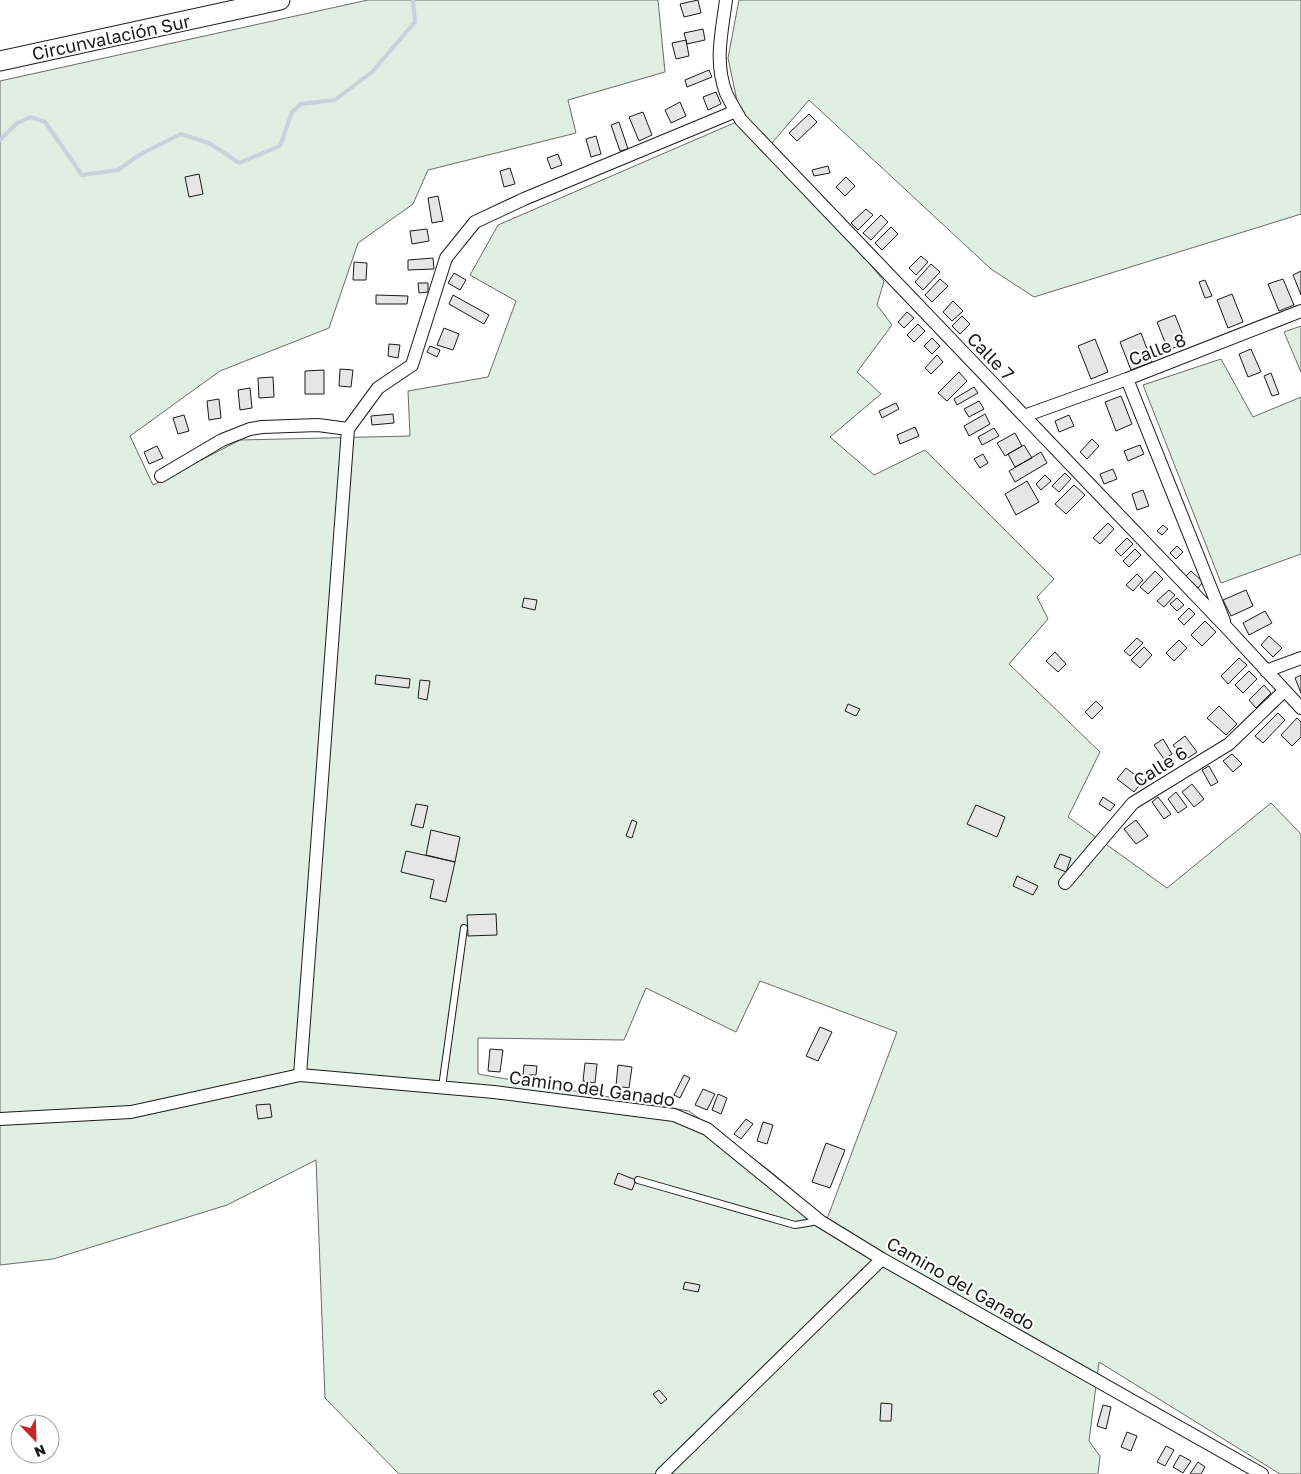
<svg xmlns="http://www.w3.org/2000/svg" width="1301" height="1474" viewBox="0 0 1301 1474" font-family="'Golos Text',sans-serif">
<rect width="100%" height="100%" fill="#fff"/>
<path fill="#e0efe3" stroke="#6a6a6a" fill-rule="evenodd" d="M368,0H658L665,72L568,100L576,133L428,170L413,204L358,243L329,328L220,371L130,436L153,485L240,440L410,436L408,391L488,377L516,301L470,275L498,225L741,120L728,58L739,0H1301V214L1034,297L991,269L809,100L771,144L884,281L877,305L892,325L857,372L881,394L830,437L874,475L925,450L1054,579L1037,597L1048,619L1009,664L1100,752L1068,817L1167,888L1271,803L1301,834V1474H1280L1099,1362L1089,1441L1100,1456L1098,1474H399L325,1398L316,1160L227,1205L53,1259L0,1265V81ZM760,981L897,1032L827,1219L770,1171L689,1111L478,1074V1038L624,1040L646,988L736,1032Z
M1301,326V372L1284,332Z
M1221,359L1253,417L1301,397V554L1221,583L1143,385Z"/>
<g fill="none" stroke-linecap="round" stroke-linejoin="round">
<path stroke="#c6d2dc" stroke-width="4" d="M0,140L17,123L31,117L45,122L82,175L118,170L139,155L181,134L209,143L239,163L280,146L292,112L301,104L335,100L372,72L415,22L413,0"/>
</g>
<path fill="#e6e6e6" stroke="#1a1a1a" d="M698,0L701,13L684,17L680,4Z
M703,29L705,40L687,44L684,33Z
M686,40L689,56L676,59L672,43Z
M709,70L712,77L687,87L685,80Z
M716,92L721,104L708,110L703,97Z
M680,102L686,116L671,123L665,110Z
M643,112L652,135L639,141L629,117Z
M809,114L817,122L797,141L789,133Z
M619,122L628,149L620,151L611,125Z
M596,136L601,154L591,157L586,139Z
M558,154L562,165L551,169L547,158Z
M828,166L830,173L814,176L812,170Z
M510,168L515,184L504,187L500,171Z
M199,174L203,194L189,197L185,177Z
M846,177L855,186L845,196L836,187Z
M438,196L443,221L432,223L428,198Z
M866,209L873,215L858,230L851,223Z
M881,215L888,222L871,240L863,233Z
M891,227L898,234L882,250L875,243Z
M427,229L429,241L412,244L410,231Z
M921,256L928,262L916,275L909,268Z
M433,258L434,269L408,270V260Z
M354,262L367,263L366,280H353Z
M931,264L940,272L923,290L915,282Z
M1301,271V295L1293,275Z
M454,273L466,280L460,290L448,283Z
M940,279L948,286L932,302L925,295Z
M1283,279L1294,305L1279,311L1268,284Z
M1205,280L1212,296L1205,298L1199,282Z
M418,283H428V292L419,293Z
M1232,294L1243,322L1228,328L1217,300Z
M376,295L408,296L407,304H376Z
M453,295L489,315L484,324L449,304Z
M953,301L963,311L952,321L943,312Z
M907,312L914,318L904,328L898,322Z
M1175,315L1186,343L1168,350L1157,322Z
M962,316L970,324L960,334L952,326Z
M918,324L925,331L914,342L907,335Z
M444,328L459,334L453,350L437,345Z
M1141,333L1152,362L1131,370L1120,342Z
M932,338L940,346L932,354L924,346Z
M1095,339L1108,372L1091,379L1078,346Z
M389,344L400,345L398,358L388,356Z
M430,346L440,350L437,357L427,352Z
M1251,349L1261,372L1248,377L1239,354Z
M937,355L943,362L931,374L925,368Z
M340,369L353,370L351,387L339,386Z
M324,370V394H305V371Z
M959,372L967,381L947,401L938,393Z
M1271,373L1279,394L1272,396L1264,376Z
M273,377L274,397L259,398L258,378Z
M974,387L978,393L957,405L954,399Z
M250,388L252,408L240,410L238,390Z
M1121,396L1132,424L1116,431L1105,402Z
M219,399L221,418L209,420L207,401Z
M979,401L984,409L969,417L964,409Z
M896,403L899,409L882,418L879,411Z
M393,414L394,423L372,425L371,416Z
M985,414L990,424L969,436L964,426Z
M184,415L189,431L178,434L173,418Z
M1069,415L1074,426L1059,432L1055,421Z
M915,427L919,436L900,444L897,435Z
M994,428L999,436L982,445L978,437Z
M1015,433L1022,446L1005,456L997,443Z
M1092,439L1099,446L1087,459L1080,452Z
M1024,445L1032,458L1015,467L1008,454Z
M1140,445L1144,454L1128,461L1124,451Z
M157,446L163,458L149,464L144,452Z
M1041,452L1047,463L1015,482L1009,471Z
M983,454L988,463L980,468L974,459Z
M1113,469L1117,479L1104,484L1100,474Z
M1065,473L1071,479L1059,492L1052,486Z
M1045,475L1051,481L1041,490L1036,484Z
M1027,481L1039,502L1016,515L1005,494Z
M1074,485L1085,495L1066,514L1055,504Z
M1143,490L1149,506L1137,510L1132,494Z
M1108,523L1114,529L1100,544L1093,538Z
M1163,525L1168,529L1162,535L1157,531Z
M1127,538L1133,544L1121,556L1115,550Z
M1177,546L1183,552L1176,559L1170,553Z
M1135,549L1141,555L1129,567L1123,561Z
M1155,571L1163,579L1148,594L1140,587Z
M1191,571L1203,582L1198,588L1186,576Z
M1137,574L1143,580L1133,591L1126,585Z
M1169,590L1175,595L1164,607L1157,601Z
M1246,590L1253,606L1231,616L1223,600Z
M524,598L537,600L535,610L522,607Z
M1177,598L1184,605L1177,611L1170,604Z
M1189,608L1195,614L1184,625L1178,619Z
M1265,611L1272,623L1249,635L1243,623Z
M1205,621L1216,632L1202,646L1191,635Z
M1269,636L1282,648L1273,657L1261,645Z
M1137,638L1143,643L1130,656L1124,651Z
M1179,640L1187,648L1174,661L1166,653Z
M1144,647L1152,655L1140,668L1131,660Z
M1055,652L1066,664L1058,672L1046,661Z
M1239,658L1247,665L1228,684L1221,676Z
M1249,671L1257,679L1243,693L1235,685Z
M376,675L410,679L409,688L375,684Z
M1301,675V693L1295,678Z
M420,680L430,681L427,700L418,698Z
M1264,685L1271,693L1256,708L1249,700Z
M1096,701L1103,708L1092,719L1085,712Z
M848,704L860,709L856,716L845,711Z
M1219,706L1237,724L1226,735L1207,718Z
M1278,713L1285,720L1263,743L1255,736Z
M1297,718L1301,722V737L1292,746L1281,735Z
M1185,736L1197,752L1185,760L1173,745Z
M1163,739L1172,754L1164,759L1154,745Z
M1232,754L1242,764L1233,772L1223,761Z
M1209,766L1218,782L1211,786L1202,770Z
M1126,768L1143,781L1134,792L1117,779Z
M1192,784L1204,799L1194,807L1182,792Z
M1176,792L1187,807L1178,813L1168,799Z
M1103,797L1115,805L1110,811L1099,804Z
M1158,797L1171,814L1164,819L1152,802Z
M416,804L428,806L423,828L411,825Z
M976,805L1005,817L997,837L967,824Z
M632,820L637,822L632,838L626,836Z
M1136,820L1148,836L1136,844L1124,829Z
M431,830L460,837L455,862L426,855Z
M406,851L455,862L446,902L430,898L434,880L401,872Z
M1060,854L1071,858L1066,872L1054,867Z
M1017,876L1038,886L1033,895L1013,886Z
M496,914L497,935L468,936L467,915Z
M820,1027L832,1032L818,1061L806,1056Z
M490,1049L503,1050L500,1072L488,1071Z
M585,1063L597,1064L595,1083L583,1081Z
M524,1065L537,1066L536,1075H523Z
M618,1065L632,1067L629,1088L616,1086Z
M684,1075L690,1078L680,1098L674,1095Z
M703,1089L715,1094L707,1110L695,1105Z
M718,1094L727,1098L721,1114L712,1110Z
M270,1104L272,1117L258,1119L256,1105Z
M746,1119L753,1124L741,1139L734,1134Z
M763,1122L773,1125L767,1144L757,1141Z
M826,1143L845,1150L830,1188L812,1182Z
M618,1173L636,1180L632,1190L614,1184Z
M685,1282L700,1285L698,1292L683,1289Z
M659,1390L667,1399L661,1404L653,1394Z
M881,1403L892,1404L891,1421H880Z
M1103,1405L1111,1407L1106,1429L1097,1426Z
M1127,1432L1137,1436L1131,1451L1121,1447Z
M1166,1446L1174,1450L1165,1466L1157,1462Z
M1180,1455L1191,1461L1183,1473L1173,1467Z
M1198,1462L1205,1467L1201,1474H1190Z"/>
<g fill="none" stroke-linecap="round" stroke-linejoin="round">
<g stroke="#1a1a1a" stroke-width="8">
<path id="lane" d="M442,1087L464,928
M638,1180L795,1225L819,1221"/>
</g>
<g stroke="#1a1a1a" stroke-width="14">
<path id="street" d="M726,0C722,31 714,62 726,93C730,102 736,111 741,120L1227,628L1301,708
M1127,379L1224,621
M1024,416L1127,379L1301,311
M161,476L222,440L250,429L262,427L318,425L348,429
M1266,671L1301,658
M1065,883L1133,803L1229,744L1284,691
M300,1075L348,429L378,388L412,365L446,258L475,222L524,199L736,111
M0,1119L131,1112L300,1075L494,1092L674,1115L707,1129L820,1221L882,1259L1262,1474
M662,1474L882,1259"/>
</g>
<g stroke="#1a1a1a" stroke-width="21">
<path id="primary" d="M0,61L280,0"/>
</g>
<use href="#lane" stroke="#fff" stroke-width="6"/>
<use href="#street" stroke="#fff" stroke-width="12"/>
<use href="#primary" stroke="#fff" stroke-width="19"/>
</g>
<g text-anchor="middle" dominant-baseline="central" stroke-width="4" stroke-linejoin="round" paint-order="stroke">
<g font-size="18" fill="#1a1a1a" stroke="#fff">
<text transform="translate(111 37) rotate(-12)">Circunvalación Sur</text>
<text transform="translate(1157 349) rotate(-21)">Calle 8</text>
<text transform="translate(991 356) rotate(46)">Calle 7</text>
<text transform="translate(1160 766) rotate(-32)">Calle 6</text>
<text transform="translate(592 1088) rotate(8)">Camino del Ganado</text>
<text transform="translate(961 1283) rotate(30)">Camino del Ganado</text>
</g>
</g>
<g transform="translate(35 1439) rotate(157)"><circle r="24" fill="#ffffff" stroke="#a3a3a3"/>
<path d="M0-4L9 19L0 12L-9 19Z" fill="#c62828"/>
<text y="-8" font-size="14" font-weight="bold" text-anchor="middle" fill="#1a1a1a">N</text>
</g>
</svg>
